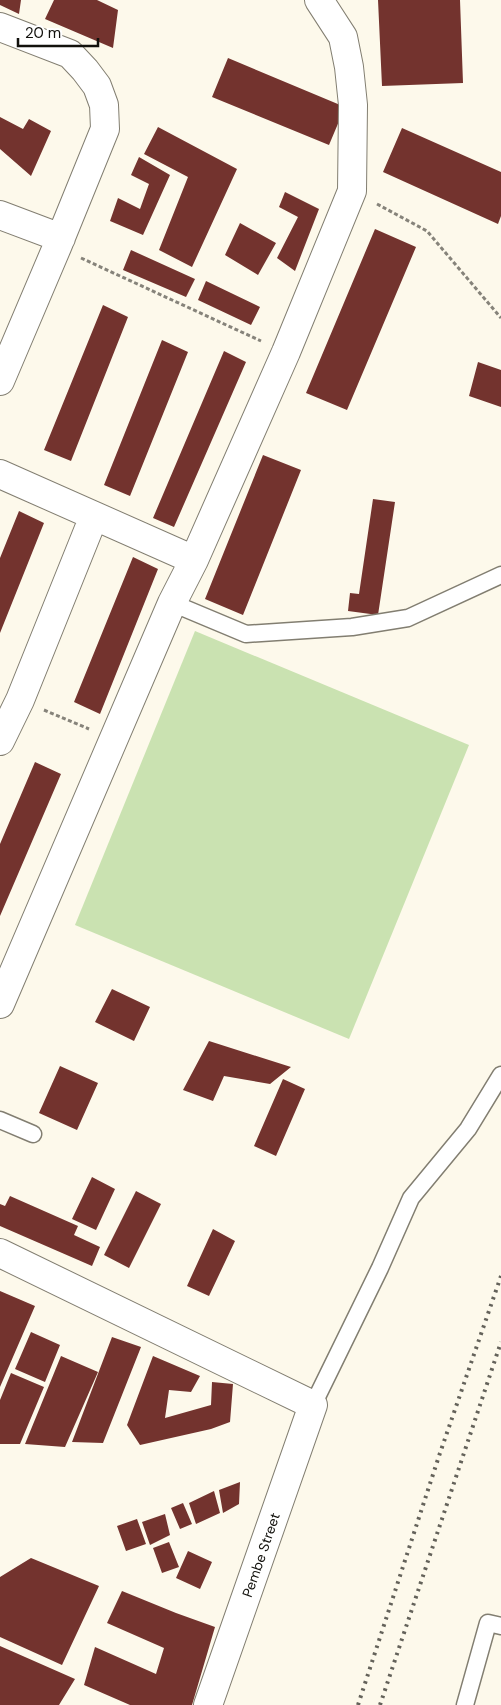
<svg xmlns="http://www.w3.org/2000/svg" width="501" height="1705" viewBox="0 0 501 1705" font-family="'DM Sans',sans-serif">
<rect width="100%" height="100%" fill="#fdf9eb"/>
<path fill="#cae2b1" d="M195,631L469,745L349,1039L75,925Z"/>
<path fill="#73332e" d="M0,0H21L19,14L0,5Z
M54,0H97L118,10L113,48L45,19Z
M378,0H460L463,83L382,86Z
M228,58L345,107L329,145L212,97Z
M0,117L23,129L29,119L51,131L31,176L0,149Z
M158,127L237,169L192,267L159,250L188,177L144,154Z
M402,128L501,172V216L498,224L383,172Z
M139,157L170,175L143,235L110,221L118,198L140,209L149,184L131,175Z
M285,192L319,209L295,271L277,258L298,217L279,207Z
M240,223L276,243L258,275L225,255Z
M375,229L416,247L347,410L306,393Z
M131,250L195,279L186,297L123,270Z
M206,281L260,307L251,325L198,300Z
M103,305L128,317L71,461L44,450Z
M162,340L188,352L130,496L104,485Z
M224,351L246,362L174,527L153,518Z
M478,362L501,370V407L469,396Z
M263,455L301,470L243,615L205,599Z
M373,499L395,502L378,615L348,611L350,593L359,594Z
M19,511L44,523L0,633V558Z
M133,557L158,569L100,714L74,702Z
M35,762L61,774L0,916V844Z
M112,989L150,1007L134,1041L95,1022Z
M209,1041L291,1067L270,1084L224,1076L213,1101L183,1090Z
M60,1066L98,1083L77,1130L39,1113Z
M283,1079L305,1089L276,1156L254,1146Z
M92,1177L115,1189L96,1230L72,1219Z
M136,1191L161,1204L129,1268L104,1255Z
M10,1196L78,1226L74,1235L100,1247L92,1266L0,1226V1204L5,1206Z
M213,1229L235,1241L209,1296L187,1286Z
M0,1291L35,1306L0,1387Z
M31,1332L60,1345L45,1382L15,1369Z
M112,1337L141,1347L103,1443L72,1442Z
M61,1356L98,1372L65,1447L25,1444Z
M153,1356L200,1376L191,1392L169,1390L165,1418L211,1405L212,1382L233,1384L230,1422L211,1429L140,1445L127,1425Z
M11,1373L44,1387L20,1444H0V1400Z
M240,1482L239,1504L223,1513L219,1490Z
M214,1491L220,1513L196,1524L189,1503Z
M183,1503L192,1524L180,1529L171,1508Z
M165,1514L170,1535L150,1545L142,1522Z
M137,1519L146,1544L126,1551L117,1526Z
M169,1542L179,1567L162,1573L153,1548Z
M188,1551L212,1562L200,1589L176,1578Z
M31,1558L99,1586L62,1665L0,1637V1577Z
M122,1591L176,1613L215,1627L192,1705H130L84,1685L95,1647L156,1674L164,1648L107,1623Z
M0,1646L75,1679L59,1705H0Z"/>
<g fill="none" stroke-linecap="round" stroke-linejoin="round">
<g stroke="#827e71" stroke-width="19">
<path id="service" d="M172,603L246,634L352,627L408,618L501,575
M0,1120L33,1134
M313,1405L380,1268L411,1198L468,1129L501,1075
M465,1705L488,1623L501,1626"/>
</g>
<g stroke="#827e71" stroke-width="30">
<path id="minor" d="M0,27L70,54L85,70L97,86L104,105L105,129L57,247L0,381
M0,215L61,238
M0,474L194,560
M0,741L20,700L94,516
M0,1004L172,603L194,560L286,352L352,191L353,105L349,67L343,37L319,0
M0,1253L313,1405L208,1705"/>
</g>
<path stroke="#86837a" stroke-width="3" stroke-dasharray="4 2.5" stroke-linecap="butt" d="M377,204L427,231L501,318
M81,258L261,341
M44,710L89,729"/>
<use href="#service" stroke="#fff" stroke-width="16"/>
<use href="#minor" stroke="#fff" stroke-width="28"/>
<path stroke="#64625a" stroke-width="4" stroke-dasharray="2.5 5" stroke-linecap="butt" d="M358,1705L439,1456L501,1276
M380,1705L501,1342"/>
</g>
<g text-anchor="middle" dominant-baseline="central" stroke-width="5" stroke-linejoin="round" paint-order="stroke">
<g font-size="14" fill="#12110c" stroke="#fff">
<text transform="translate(261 1555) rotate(-71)">Pembe Street</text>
</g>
</g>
<path d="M18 38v8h80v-8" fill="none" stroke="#12110c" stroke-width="2.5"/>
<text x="25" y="38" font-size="15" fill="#12110c" stroke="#ffffff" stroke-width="4" paint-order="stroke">20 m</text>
</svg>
